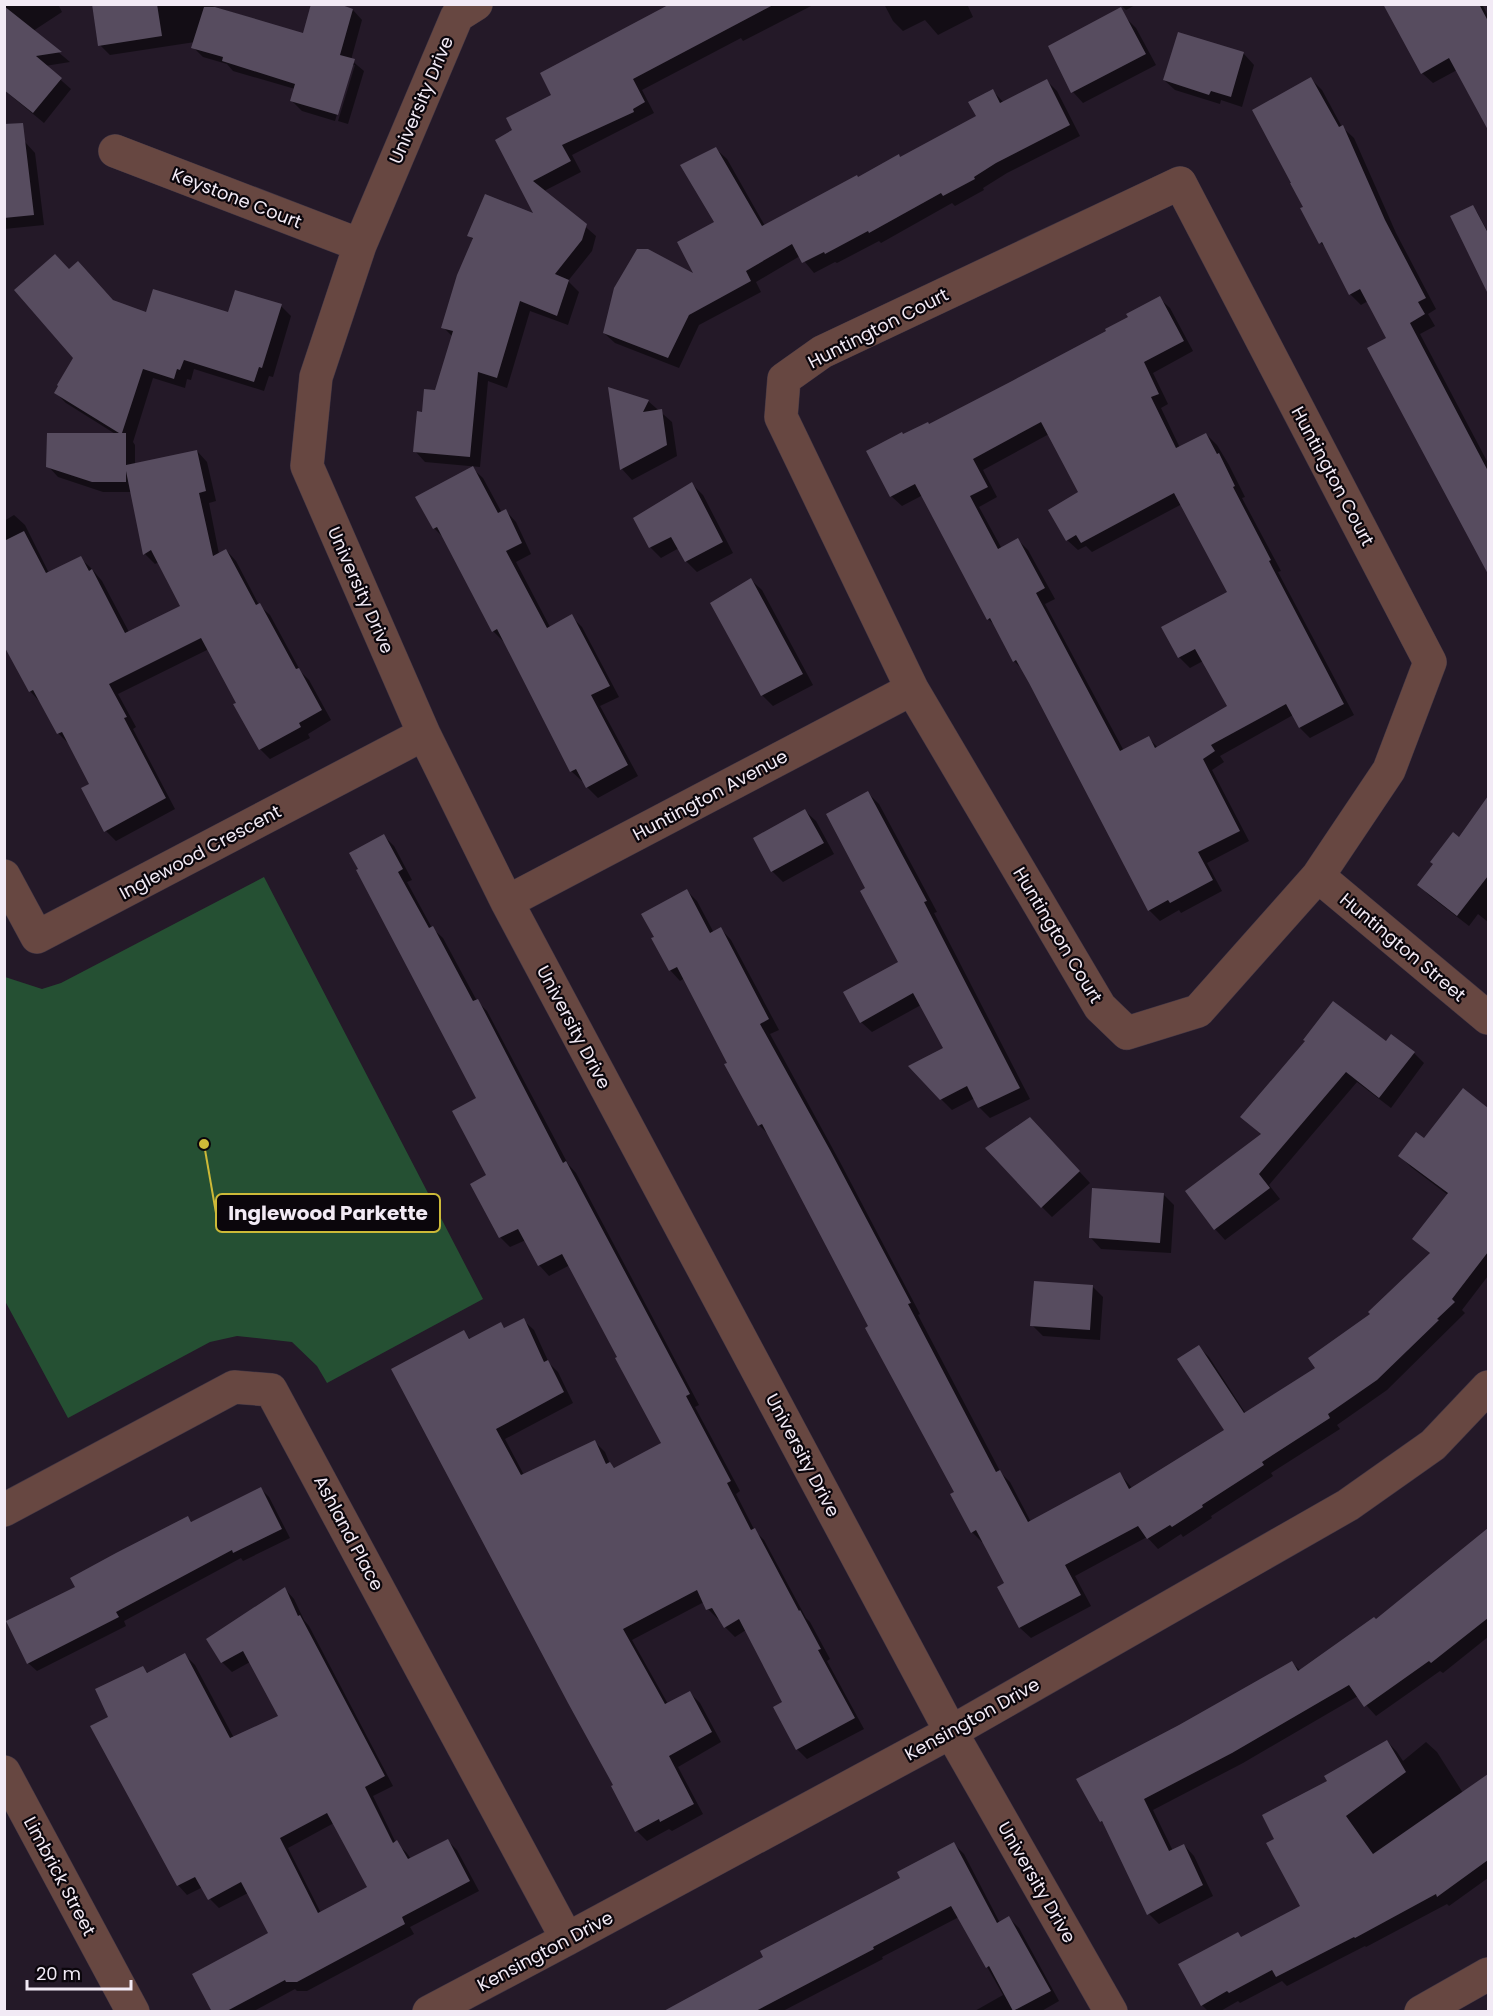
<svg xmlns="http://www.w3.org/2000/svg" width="1493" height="2016" viewBox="0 0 1493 2016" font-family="Poppins,sans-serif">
<rect width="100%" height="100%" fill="#241928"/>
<path fill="#255033" d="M264,877L483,1299L327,1383L317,1366L292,1342L237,1336L210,1342L68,1418L5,1301V977L42,989L61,983Z"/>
<path fill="#0007" fill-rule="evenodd" d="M4,4H58L62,12L33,31L70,62L45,66L71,89L44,123L4,90Z
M93,4H206L304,35L353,10L362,20L351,60L364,71L348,124L338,121L355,65H352L335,121L302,111L292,101L295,89L233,71L227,64L203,57L193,47L195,42L110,55L100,45Z
M674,4H815L743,41L741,38L642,90L654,113L572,155L581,172L544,191L596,236L592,251L568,281L579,292L568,325L530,311L507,388L488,381L480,467L425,462L415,451L423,414L436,391L453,337L443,327L474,240L469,236L536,215L514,131L553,95Z
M884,4H967L973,17L938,35L925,20L903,31L893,21Z
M1120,4H1137L1126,10Z
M1405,4H1482L1488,16V127L1457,70L1433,83L1422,73Z
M1125,17L1136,28L1156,65L1083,103L1073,92L1050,47Z
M1179,34L1244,54L1254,65L1242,107L1221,100L1220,104L1175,90L1164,80Z
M1311,79L1322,90L1342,127L1354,138L1396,233L1436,309L1428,314L1435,326L1420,334L1488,463V562L1388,338L1368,301L1361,305L1350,294L1327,249L1321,243L1305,207Z
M1047,81L1057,91L1080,136L1007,173L983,188L984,190L955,206L952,203L881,243L879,241L837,263L835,262L814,273L800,256L756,282L761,292L699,325L679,368L615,343L604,333L696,277L716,223V149L727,159L765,226L901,158L978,117L993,91L1004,103Z
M25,142L35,153L44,225L4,229V144Z
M1472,207L1477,212L1488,232V273L1485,275Z
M69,271L114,302L147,314H229L281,306L291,316L273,377L269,376L264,391L194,369L191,380L187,379L185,388L153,378L133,442L135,445V464L197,451L207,462L216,501L209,503L219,554L226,550L236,561L259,605L270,615L301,672L309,680L331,720L308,734L310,738L270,759L260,749L209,649L118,694L136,727L133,729L175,809L116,841L106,831L91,784L69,744L58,733L40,702L30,691L4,629V521L14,515L25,525L49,573L80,558L91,568L102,581L129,632L182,607L159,562L155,564L145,554L132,492H103L58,477L48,466L117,435L66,403L56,393L75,358Z
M1159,298L1170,308L1193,351L1153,373L1168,404L1161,408L1180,448L1206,434L1217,445L1229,465L1245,497L1242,498L1281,571L1278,572L1354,715L1310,738L1300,728L1293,715L1220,756L1224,762L1212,770L1249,841L1207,863L1222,891L1181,913L1179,910L1160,921L1149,910L1030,683L1023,670L1014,661L995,625L988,619L923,495L902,506L891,496L903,436L930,425L1108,331ZM1049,434L1080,493L1067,540L1078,550L1086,546L1092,552L1182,504L1229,592L1163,627L1179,657L1190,668L1203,661L1229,707L1158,748L1149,738L1124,751L1045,604L1055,599L1028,550L1018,540L1002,549L979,507L997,497L983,470Z
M610,389L648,401L672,422L677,456L632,480L622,469Z
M472,468L483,478L502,513L506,511L516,522L531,554L516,562L550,627L571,616L582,627L619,697L600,706L638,776L598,798L587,787L584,780L582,781L571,771L504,642L493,631L445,539L434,528Z
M692,484L703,495L733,553L697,572L686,561L679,548L661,558L650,547L635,519Z
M751,580L762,590L813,685L773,706L762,695Z
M868,793L879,804L937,912L934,913L1030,1099L990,1118L979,1107L975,1098L952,1110L941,1099L945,1049L921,1005L872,1032L861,1022L900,963L867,889Z
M1488,799V922L1478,914L1469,926L1430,896L1419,885L1459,839Z
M805,811L816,821L834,854L783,882L772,871Z
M384,836L394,846L412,880L407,882L432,928L443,938L477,1001L487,1011L568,1164L576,1173L699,1405L695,1407L740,1491L736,1494L755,1531L764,1540L806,1618L810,1622L830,1659L827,1661L864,1729L807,1759L797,1749L784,1703L746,1630L735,1637L725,1627L720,1618L718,1619L708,1609L704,1602L632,1640L668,1704L690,1693L700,1703L721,1742L678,1767L703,1814L672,1831L669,1829L647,1841L637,1831L615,1785L569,1703L464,1332L471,1340L500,1324L505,1329L523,1320L534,1330L549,1363L558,1372L573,1403L505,1439L524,1475L595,1442L605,1452L610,1464L616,1469L663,1444L619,1358L570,1265L549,1276L539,1265L526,1240L510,1247L500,1237L488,1176L478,1098Z
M687,891L697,901L714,933L721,929L731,940L779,1030L770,1034L840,1162L920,1314L918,1315L1001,1473L1010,1482L1031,1522L1120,1474L1133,1489L1226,1430L1199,1347L1209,1357L1246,1414L1317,1368L1372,1315L1431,1254L1414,1239L1448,1195L1411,1167L1400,1156L1424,1140L1463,1090L1488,1110V1276L1462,1310L1465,1313L1387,1390L1337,1425L1340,1429L1271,1473L1273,1476L1211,1516L1212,1518L1183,1537L1181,1534L1158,1549L1147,1537L1075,1576L1091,1606L1031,1638L1020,1628L999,1587L1006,1583L984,1542H982L972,1532L956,1493L870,1327L769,1135L759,1125L685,978L680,981L670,970Z
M1386,1043L1414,1053L1424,1063L1391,1108L1357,1082L1269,1185L1280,1199L1225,1240L1215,1229L1187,1191L1262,1135L1253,1127Z
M1041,1130L1090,1183L1052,1217L1042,1207Z
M1163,1194L1174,1205L1171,1253L1101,1249L1091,1238Z
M1092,1286L1103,1297L1100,1340L1043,1336L1032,1325Z
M261,1489L269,1497L290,1538L243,1561L241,1558L124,1621L126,1626L37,1671L28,1663L187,1517L193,1523Z
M1488,1530V1612L1485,1615L1488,1619V1637L1443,1673L1440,1671L1376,1716L1358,1696L1243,1763L1153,1810L1173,1851L1184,1845L1194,1856L1213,1896L1159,1924L1149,1914L1106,1826L1101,1821L1180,1727L1292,1663L1301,1671L1376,1621Z
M285,1589L294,1599L304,1620L309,1626L393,1786L373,1796L396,1843L406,1852L411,1859L447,1840L457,1850L479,1891L410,1927L414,1934L307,1991H297L295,1989L252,2012H214L270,1934L248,1893L219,1908L210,1899L203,1887L187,1895L178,1885L110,1717L143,1668L149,1674L185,1655L195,1665L234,1738L280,1717L250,1662L232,1672L222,1662L209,1639ZM334,1823L369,1887L321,1913L288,1848Z
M1387,1741L1397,1752L1403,1761L1426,1742L1437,1752L1463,1793L1488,1776V1878L1449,1906L1447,1904L1366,1947L1365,1946L1287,1986L1282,1981L1240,2003L1238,2001L1219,2012H1209L1202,2005L1242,1938L1302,1906L1276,1840L1329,1781Z
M954,1844L964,1854L1000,1923L1009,1918L1019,1928L1059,2001L1040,2012H973L1003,1995L959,1917L882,1957L883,1959L783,2011L676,2012L902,1878Z"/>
<path fill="#574c5f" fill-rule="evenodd" d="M92,4H157L162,36L98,46Z
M311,4H339L353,9L340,55L355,59L338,115L290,101L295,84L222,61L223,57L191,48L204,7H215L303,33Z
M670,4H775L633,79L645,102L633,109L634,112L562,145L571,161L533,181L587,224L582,240L555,274L569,280L557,316L520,301L497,378L478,372L470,457L413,452L417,411L422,412L424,389L435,390L453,331L441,328L457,275L473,238L467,236L485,194L533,213L495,140L512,130L506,118L551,95L540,73Z
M1383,4H1479L1488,21V130L1449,58L1421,74Z
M4,6L62,52L36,56L62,78L33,113L4,90Z
M1121,7L1146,54L1071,93L1048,46Z
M1178,32L1244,52L1231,97L1211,91L1209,95L1163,80Z
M1311,77L1339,127L1343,125L1385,220L1426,298L1418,302L1425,314L1410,323L1488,471V574L1367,348L1386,338L1360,289L1349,295L1322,242L1319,244L1300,208L1303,207L1290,183H1291L1252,110Z
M1047,79L1070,125L996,163L974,177L975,179L943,196L941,193L869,233L868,231L825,254L824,252L802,263L792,244L746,271L751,281L689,315L668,358L603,333L614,288L637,249H648L693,273L677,242L714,222L680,165L716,147L762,226L857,175L858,177L899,154L900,157L976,116L968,102L993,89L1000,103Z
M23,123L34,215L4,218V124Z
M1473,205L1488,233V294L1450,216Z
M55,254L69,269L78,261L113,300L146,312L153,289L228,312L235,290L282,304L262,368L259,367L254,382L184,360L180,370L177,369L174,379L143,369L122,433H126V465L197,450L206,491L199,493L213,556L226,549L256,605L260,603L296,669L299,668L322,710L299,723L301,727L259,750L233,704L236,703L201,638L109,684L127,717L124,718L166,798L104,832L81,788L89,784L62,732L57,734L33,690L29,692L4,646V541L24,531L46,573L81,556L89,571L92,569L125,633L180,606L151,550L143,555L126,471V482H92L46,467L47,433H119L54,393L58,386L57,385L73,358L14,290Z
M1160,296L1184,341L1144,362L1159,394L1151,397L1176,448L1206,433L1217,454L1219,453L1235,486L1233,487L1271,560L1269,561L1344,704L1299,728L1286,704L1211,745L1215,751L1203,759L1240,831L1198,852L1213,880L1170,903L1168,900L1148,911L1029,683L1016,660L1013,662L990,618L987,620L915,484L890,497L866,451L902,432L903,434L928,422L929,424L1012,381L1106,331L1105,329L1128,317L1126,314ZM1041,422L1078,492L1048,510L1066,541L1076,535L1081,543L1174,493L1227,592L1161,627L1178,658L1195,649L1227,706L1155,748L1149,736L1120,751L1036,593L1045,588L1018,538L998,549L970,496L988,487L973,459Z
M608,387L649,400L643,412L662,409L667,445L620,470Z
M473,466L498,513L506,509L522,543L506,551L547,628L572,614L610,686L591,695L628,765L586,788L576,769L570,772L497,629L492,632L437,527L433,529L415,497Z
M692,482L723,542L685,562L671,537L649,548L633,518Z
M751,578L803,674L761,696L710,603Z
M868,791L927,901L924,902L1020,1088L978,1108L967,1086L940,1100L908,1066L943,1048L913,993L860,1023L843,992L898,962L860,891L865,888L826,814Z
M1488,796V876L1457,916L1417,885L1433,864L1430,862L1453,832L1459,837Z
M805,809L824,843L771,872L753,838Z
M384,834L403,869L398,872L429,928L433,926L473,1001L478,999L563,1163L566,1161L690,1394L686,1396L731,1481L727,1483L751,1530L755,1528L799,1611L800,1610L821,1649L818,1650L855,1718L796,1750L773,1707L782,1702L739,1619L724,1628L712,1608L706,1610L697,1590L623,1629L665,1704L690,1691L712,1732L669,1756L694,1804L660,1822L659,1819L635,1832L611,1786L613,1785L568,1703L391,1369L464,1330L469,1339L501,1322L504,1328L524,1318L544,1362L548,1360L564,1392L496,1429L521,1475L595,1440L606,1464L610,1462L614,1468L661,1443L615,1358L617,1357L562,1254L538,1266L518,1229L499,1238L470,1184L486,1175L452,1111L476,1098L356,870L358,869L349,853Z
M687,889L710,933L721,927L769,1019L760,1024L830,1150L911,1303L908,1304L996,1472L1000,1470L1028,1522L1120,1472L1129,1489L1224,1430L1177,1359L1199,1345L1244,1413L1315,1368L1308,1358L1370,1314L1368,1312L1430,1253L1412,1239L1448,1193L1398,1156L1416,1132L1424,1138L1463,1088L1488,1108V1252L1452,1299L1455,1302L1437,1319L1439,1320L1377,1380L1328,1414L1330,1418L1262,1462L1264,1465L1202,1505L1203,1507L1172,1527L1170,1525L1147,1539L1138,1526L1065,1565L1081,1595L1019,1628L997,1587L1004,1583L976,1530L971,1533L950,1494L954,1492L865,1328L868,1326L762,1124L758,1126L724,1064L727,1063L677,967L669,971L651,938L654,937L641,914Z
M1333,1001L1386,1041L1391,1034L1415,1052L1379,1098L1346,1072L1259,1174L1270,1188L1214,1230L1185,1191L1261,1134L1240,1117L1305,1041L1303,1040Z
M1030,1117L1080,1171L1041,1208L985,1148Z
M1092,1188L1164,1193L1160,1243L1089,1238Z
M1034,1281L1093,1285L1090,1330L1030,1326Z
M261,1487L282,1529L233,1553L232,1550L116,1612L119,1617L27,1664L6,1621L75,1587L70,1578L116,1553L188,1516L191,1522Z
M1488,1528V1618L1431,1663L1429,1661L1364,1707L1349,1685L1232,1753L1144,1799L1169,1851L1184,1844L1203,1885L1147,1915L1102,1821L1100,1822L1076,1779L1179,1725L1292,1661L1298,1671L1374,1617L1376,1619Z
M285,1587L298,1616L300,1615L385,1776L365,1787L393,1843L397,1840L408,1859L448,1839L470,1881L402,1917L405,1924L297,1982H286L285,1980L225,2012H212L192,1974L268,1933L241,1882L208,1900L195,1877L177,1886L90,1726L108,1717L95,1689L143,1666L147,1673L185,1653L230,1738L278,1716L243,1651L221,1663L206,1639ZM327,1813L367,1887L318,1913L280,1838Z
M1387,1740L1406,1772L1346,1816L1373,1854L1488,1774V1860L1437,1897L1436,1894L1355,1938L1354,1937L1276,1977L1272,1970L1229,1993L1227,1991L1201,2006L1178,1964L1238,1932L1241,1937L1300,1906L1266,1843L1274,1839L1262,1815L1327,1781L1324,1776Z
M954,1842L997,1923L1009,1916L1051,1991L1013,2011L989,1966L986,1968L951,1906L873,1947L874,1949L754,2012H662L763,1957L760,1951L900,1878L897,1872Z"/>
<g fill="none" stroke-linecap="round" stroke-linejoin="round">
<g stroke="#413645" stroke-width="34">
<path id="minor" d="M476,4L457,16L360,245L316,377L307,466L424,734L507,902L951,1732L1111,2012
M115,151L360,245
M1180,183L1430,662L1389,770L1318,876L1198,1011L1127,1033L1100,1007L912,689L781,417L784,379L822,352Z
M4,876L37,937L424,734
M1318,876L1488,1018
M507,902L912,689
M4,1510L234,1387L271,1390L567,1939
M4,1772L133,2012
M429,2012L567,1939L951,1732L1348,1505L1433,1445L1488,1387
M1421,2012L1488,1974"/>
</g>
<use href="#minor" stroke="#674741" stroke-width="33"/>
</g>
<g text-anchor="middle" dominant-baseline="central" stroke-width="4.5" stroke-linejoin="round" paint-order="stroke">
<g font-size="18" fill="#f2eaf5" stroke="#0b060c">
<text transform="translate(421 100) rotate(-67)">University Drive</text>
<text transform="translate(237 198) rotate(21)">Keystone Court</text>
<text transform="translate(878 328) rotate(-27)">Huntington Court</text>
<text transform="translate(1333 476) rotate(62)">Huntington Court</text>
<text transform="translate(361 590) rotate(66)">University Drive</text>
<text transform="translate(710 795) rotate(-28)">Huntington Avenue</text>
<text transform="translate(200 852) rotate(-28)">Inglewood Crescent</text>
<text transform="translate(1058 935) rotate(59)">Huntington Court</text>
<text transform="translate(1403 947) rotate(40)">Huntington Street</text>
<text transform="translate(574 1027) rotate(62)">University Drive</text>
<text transform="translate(803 1455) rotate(62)">University Drive</text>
<text transform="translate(349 1533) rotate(62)">Ashland Place</text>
<text transform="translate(972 1719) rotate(-29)">Kensington Drive</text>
<text transform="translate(60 1876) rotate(62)">Limbrick Street</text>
<text transform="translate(1037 1882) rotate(60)">University Drive</text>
<text transform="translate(545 1951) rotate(-28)">Kensington Drive</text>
</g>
</g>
<path fill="none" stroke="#cdb938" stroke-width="2" d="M204 1144L216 1213"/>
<circle fill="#cdb938" stroke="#0b060c" stroke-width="2" cx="204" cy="1144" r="6"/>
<rect fill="#0b060c" stroke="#cdb938" stroke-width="2" x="216" y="1194" width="224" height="38" rx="6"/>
<g font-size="20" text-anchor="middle" font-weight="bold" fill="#f2eaf5">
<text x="328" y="1220">Inglewood Parkette</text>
</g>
<rect width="1493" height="2016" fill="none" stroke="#f2eaf5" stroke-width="12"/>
<path d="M27 1980v9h104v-9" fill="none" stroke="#f2eaf5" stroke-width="3"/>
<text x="36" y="1980" font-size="18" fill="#f2eaf5" stroke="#0b060c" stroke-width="4.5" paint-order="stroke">20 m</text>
</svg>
